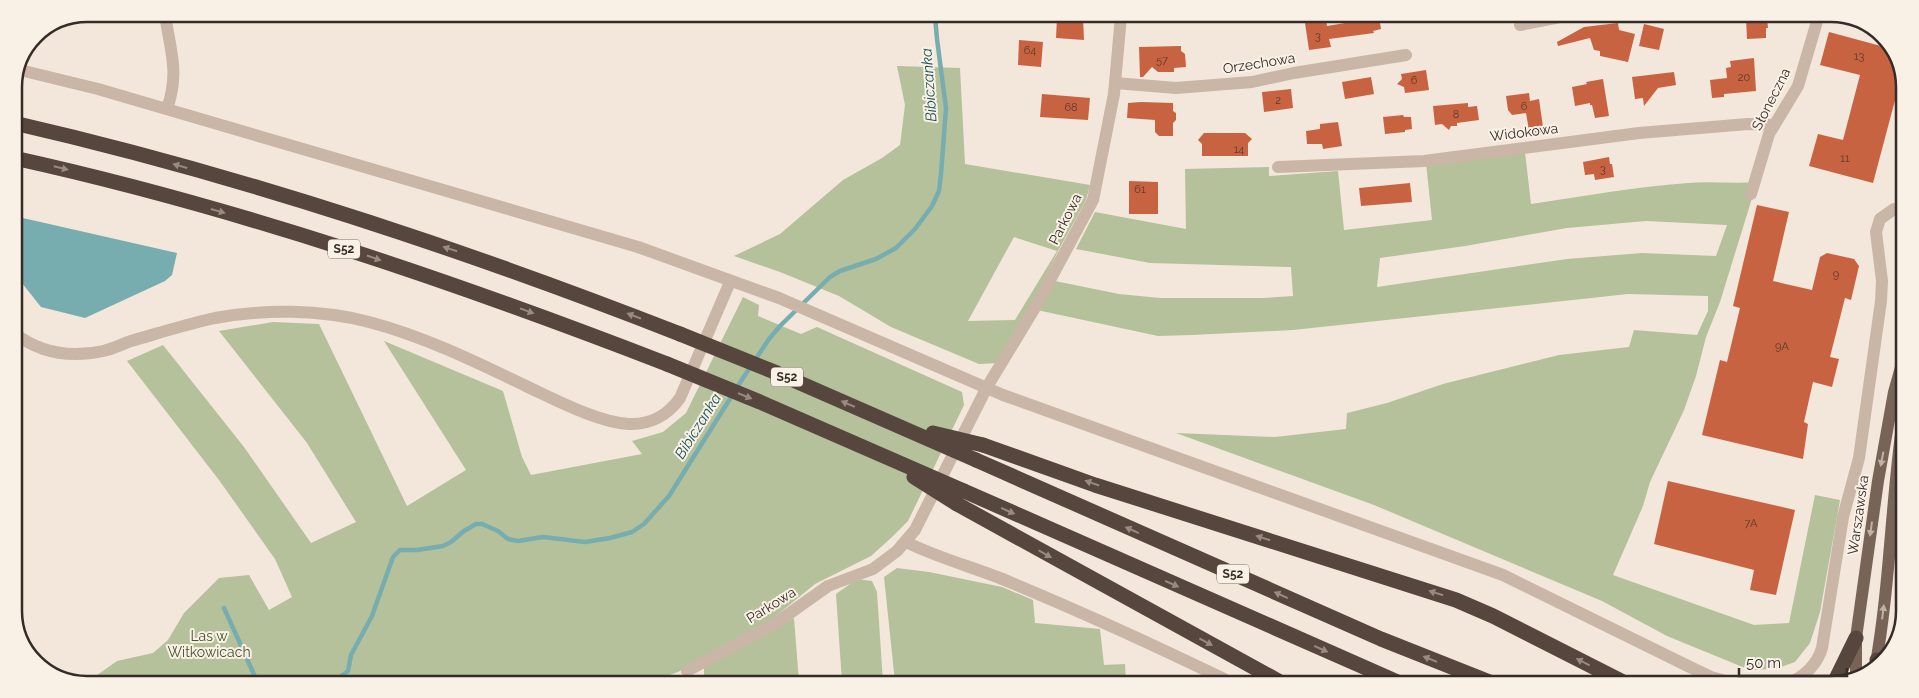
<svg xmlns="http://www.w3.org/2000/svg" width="1919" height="698" viewBox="0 0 1919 698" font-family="Raleway,sans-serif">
<rect width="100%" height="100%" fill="#f2e7da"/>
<path fill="#b4c19a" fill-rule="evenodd" d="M897,66L960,68L965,164L1090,185L1086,200L1058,251L1025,319L998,363L979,364L891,327L839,296L780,272L734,256L780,234L843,180L882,158L900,145L905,105ZM1014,237L1057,251L1015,320L968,321Z
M1525,152L1531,204C1584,196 1635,187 1688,183C1711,181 1734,184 1757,182L1720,302L1706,337L1696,376L1684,410L1650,482L1643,506L1613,575L1754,625L1789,623L1815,495L1840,500L1820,612L1810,643L1795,662L1775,669L1750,670L1667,636L1602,601L1374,505L1176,433L1275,437L1346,429L1347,413L1387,403L1443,384L1559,355L1629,347L1634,330L1697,335L1708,311V296L1628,294L1293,330L1192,335L1158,336L1037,310L1055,281L1119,294L1160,298H1263L1293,296L1291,267L1150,263L1076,249L1095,212L1186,229L1185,169L1269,167V176L1338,171L1344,230L1432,220L1426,163ZM1646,221L1727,225L1716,256L1642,253L1567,259L1377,287L1380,258L1465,246L1567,228Z
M743,297L759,305L758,316L801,334L817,327L962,392L964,405L908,521L892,537L871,556L815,584L771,620L678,672L650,682L90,680L117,661L153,653L168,640L184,613L219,578L249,575L269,610L292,597L275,559L219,480L127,361L163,345L244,447L311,543L356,522L307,443L219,331L273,322L319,324L407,506L466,470L384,341L503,391L522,457L531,475L642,454L632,441L663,432L686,413Z
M897,568L929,572L1002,587L1033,600L1035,623L1100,629L1104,665L1125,664L1126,683L895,682L884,577Z
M857,579L872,581L877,592L883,682H842L836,594Z
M794,618L799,682H704V668Z"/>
<path fill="#78adaf" d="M14,216L177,253L172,275L165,281L85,318L41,307L14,273Z"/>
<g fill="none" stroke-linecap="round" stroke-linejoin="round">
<path stroke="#78adaf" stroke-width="4.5" d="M224,608L257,681
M335,681L348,671L351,655L372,616L393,557L400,550H417L443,546L451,542L464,531L476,524H482L498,531L508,539L518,541L543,537L585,542L610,538L632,532L644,524L669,496L743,378L769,339L780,326L830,277L840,271L876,259L896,248L915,229L932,206L939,191L941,174L946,108L937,39L935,16"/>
</g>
<path fill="#c86342" d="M1057,17L1083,18L1084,40L1056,38Z
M1357,17H1379L1381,29L1373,31L1374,33L1329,39L1331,47L1309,50L1305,23L1326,19L1327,26L1357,21Z
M1746,18H1767L1768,28H1766V38L1747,39Z
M1618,23L1619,30L1635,34L1628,62L1600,56V51L1594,50L1590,38L1558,46L1557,42L1584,27Z
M1644,24L1664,29L1659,50L1639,46Z
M1829,32L1892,49L1902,74L1873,183L1809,166L1818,134L1843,140L1860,75L1820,65Z
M1019,40L1043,42L1041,67L1018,65Z
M1181,46V51L1185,54L1186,67L1174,68V72H1158L1152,67L1143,77H1140L1139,47Z
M1754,58L1756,91L1724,94V97L1712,98L1710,80L1727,78L1726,68L1731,67L1730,61Z
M1426,70L1429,90L1405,93L1404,87L1397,84L1402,79L1401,74Z
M1674,72L1676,85L1658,88L1644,106L1643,98L1635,99L1632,77Z
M1371,77L1374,94L1345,99L1342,82Z
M1603,79L1609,116L1595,118L1592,105H1590V103L1575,106L1572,87L1587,84L1586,82Z
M1291,89L1293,108L1264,112L1262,92Z
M1529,93L1530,101L1539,99L1544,134L1530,136L1526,113L1512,115L1508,110L1506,96Z
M1042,94L1090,98L1088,120L1040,117Z
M1141,102L1173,103V111L1176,113V120L1173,123V136H1159L1155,132V120L1127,118L1128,103Z
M1468,103V107L1477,106L1479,120L1457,123V126H1451L1449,130L1442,124L1435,125L1433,106Z
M1403,115L1404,117H1411L1412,129L1405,130V132L1385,134L1383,117Z
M1338,122L1342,146L1323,149L1322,144H1307L1306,131L1320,129V124Z
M1204,133H1245L1252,139L1248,143V156H1202V144L1198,140Z
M1609,157L1610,164H1612L1614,177L1595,180L1594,174L1585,175L1583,162Z
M1129,181L1158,182V214H1129Z
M1410,183L1412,202L1361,206L1359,188Z
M1757,205L1789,212L1773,281L1812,290L1820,257L1827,253L1854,259L1859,266L1851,300L1845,298L1830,357L1839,359L1832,387L1813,382L1804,422L1808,424L1803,459L1702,435L1720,360L1727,362L1740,308L1733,306Z
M1668,481L1795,510L1776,595L1750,590L1754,570L1654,544Z"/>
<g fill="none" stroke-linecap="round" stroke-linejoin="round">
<path stroke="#cab6a6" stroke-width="12" d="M165,14C170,51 180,71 167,109
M1520,25L1560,17
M20,70L98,89L638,247L779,298L1003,395L1503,575L1690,667L1711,677L1737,684
M1115,83L1176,88L1252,82L1294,73L1406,55
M1278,167L1424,161L1639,133L1748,124L1774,125
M1751,194L1769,134L1798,86L1818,18
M14,333C40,353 71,358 103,351C113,349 122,344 131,341C159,333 187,324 215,318C265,309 320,309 369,322C423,336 476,362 526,386C554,399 599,423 629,424C650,425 668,415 680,398L730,282
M906,542C940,559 977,568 1012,583C1084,613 1154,645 1224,679L1226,683
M687,671L776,623L828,586L873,569L897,551L915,530L987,387L1036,306L1093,200L1114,94L1121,16
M1788,684C1805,676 1817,665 1822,648L1843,517L1859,458L1881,301L1882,281L1876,232L1880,219L1894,209L1904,212"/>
<path stroke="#786357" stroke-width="12" d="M1875,669C1890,587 1891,502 1903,419
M1856,676V638L1878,481L1894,392L1903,360"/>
<path stroke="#57463e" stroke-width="15" d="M14,123C241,175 463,249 680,334
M14,158C237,207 455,282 667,364
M983,445L1095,485L1456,600L1493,616L1627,684
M976,460L1381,639L1492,683
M964,491L1400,683
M957,504L1282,683
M1877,660L1878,666
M1834,683L1856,638"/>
<path stroke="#57463e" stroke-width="15" d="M680,334L777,373L976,460
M667,364L760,402L964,491
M933,433L983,445
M914,477L957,504"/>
</g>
<defs><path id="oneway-solid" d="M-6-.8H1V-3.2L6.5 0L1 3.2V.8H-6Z" transform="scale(1.25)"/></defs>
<g fill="#988a81">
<use href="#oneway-solid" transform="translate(180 166) rotate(-164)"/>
<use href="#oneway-solid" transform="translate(61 168) rotate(14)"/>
<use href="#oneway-solid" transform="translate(218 211) rotate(16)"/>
<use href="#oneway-solid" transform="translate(450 249) rotate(-162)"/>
<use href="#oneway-solid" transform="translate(374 258) rotate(19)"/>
<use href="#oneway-solid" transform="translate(527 311) rotate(20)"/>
<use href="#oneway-solid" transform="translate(634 316) rotate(-159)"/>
<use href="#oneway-solid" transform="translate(745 396) rotate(22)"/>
<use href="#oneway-solid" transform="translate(848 404) rotate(-157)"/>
<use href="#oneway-solid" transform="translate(1092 483) rotate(-161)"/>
<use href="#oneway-solid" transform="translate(1008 511) rotate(24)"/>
<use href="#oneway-solid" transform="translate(1132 530) rotate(-156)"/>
<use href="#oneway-solid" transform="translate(1263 538) rotate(-162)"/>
<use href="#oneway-solid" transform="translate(1045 554) rotate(30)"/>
<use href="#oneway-solid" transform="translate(1172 584) rotate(24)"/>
<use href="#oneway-solid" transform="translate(1436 593) rotate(-162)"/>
<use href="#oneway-solid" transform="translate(1281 595) rotate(-156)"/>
<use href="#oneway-solid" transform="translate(1206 642) rotate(28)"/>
<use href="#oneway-solid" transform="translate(1321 649) rotate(24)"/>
<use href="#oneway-solid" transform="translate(1430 659) rotate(-158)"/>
<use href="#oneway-solid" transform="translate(1583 662) rotate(-153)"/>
</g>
<g fill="#bfb1a6">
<use href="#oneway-solid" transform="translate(1882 459) rotate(101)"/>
<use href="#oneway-solid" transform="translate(1871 529) rotate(98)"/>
<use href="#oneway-solid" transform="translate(1883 612) rotate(-83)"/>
</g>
<g text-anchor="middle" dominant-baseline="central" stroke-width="4" stroke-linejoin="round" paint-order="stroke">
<g font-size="11" fill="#5a3a2e">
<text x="1318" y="36">3</text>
<text x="1030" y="50">64</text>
<text x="1859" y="56">13</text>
<text x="1162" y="60">57</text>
<text x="1744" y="77">20</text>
<text x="1414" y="80">6</text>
<text x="1278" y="100">2</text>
<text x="1524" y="106">6</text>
<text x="1071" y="107">68</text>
<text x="1456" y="114">8</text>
<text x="1239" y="149">14</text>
<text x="1845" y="158">11</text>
<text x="1603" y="169">3</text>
<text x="1140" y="189">61</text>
<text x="1836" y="274">9</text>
<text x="1782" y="346">9A</text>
<text x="1751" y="523">7A</text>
</g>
<g fill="#f9f1e6" stroke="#706760" stroke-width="1">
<rect x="328" y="239.5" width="32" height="19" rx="4"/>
<rect x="771" y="367.5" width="32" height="19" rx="4"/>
<rect x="1217" y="564.5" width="32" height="19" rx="4"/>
</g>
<g font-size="12" font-weight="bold" fill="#362c27">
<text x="344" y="249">S52</text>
<text x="787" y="377">S52</text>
<text x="1233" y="574">S52</text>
</g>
<g font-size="14" fill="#362c27" stroke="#f9f1e6">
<text transform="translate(1259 63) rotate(-9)">Orzechowa</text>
<text transform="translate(1771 99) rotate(-63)">Słoneczna</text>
<text transform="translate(1524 132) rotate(-7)">Widokowa</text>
<text transform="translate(1065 219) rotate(-63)">Parkowa</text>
<text transform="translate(1858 515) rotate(-82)">Warszawska</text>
<text transform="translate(771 605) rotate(-32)">Parkowa</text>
</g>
<g font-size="14" fill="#45542a" stroke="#f9f1e6">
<text x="209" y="636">Las w<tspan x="209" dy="16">Witkowicach</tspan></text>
</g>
<g font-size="15" font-style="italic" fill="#1c5458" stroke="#f9f1e6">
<text transform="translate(929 85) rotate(-94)">Bibiczanka</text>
<text transform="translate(698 426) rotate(-58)">Bibiczanka</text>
</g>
</g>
<path d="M0 0H1919V698H0ZM87 22H1831A65 65 0 0 1 1896 87V611A65 65 0 0 1 1831 676H87A65 65 0 0 1 22 611V87A65 65 0 0 1 87 22Z" fill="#f9f1e6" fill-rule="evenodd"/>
<path fill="none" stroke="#362c27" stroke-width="2.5" d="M87 22H1831A65 65 0 0 1 1896 87V611A65 65 0 0 1 1831 676H87A65 65 0 0 1 22 611V87A65 65 0 0 1 87 22Z"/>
<path d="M1739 668v8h108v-8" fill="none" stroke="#362c27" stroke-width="2.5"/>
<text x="1746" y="668" font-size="15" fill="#362c27" stroke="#f9f1e6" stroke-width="4" paint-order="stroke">50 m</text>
</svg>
